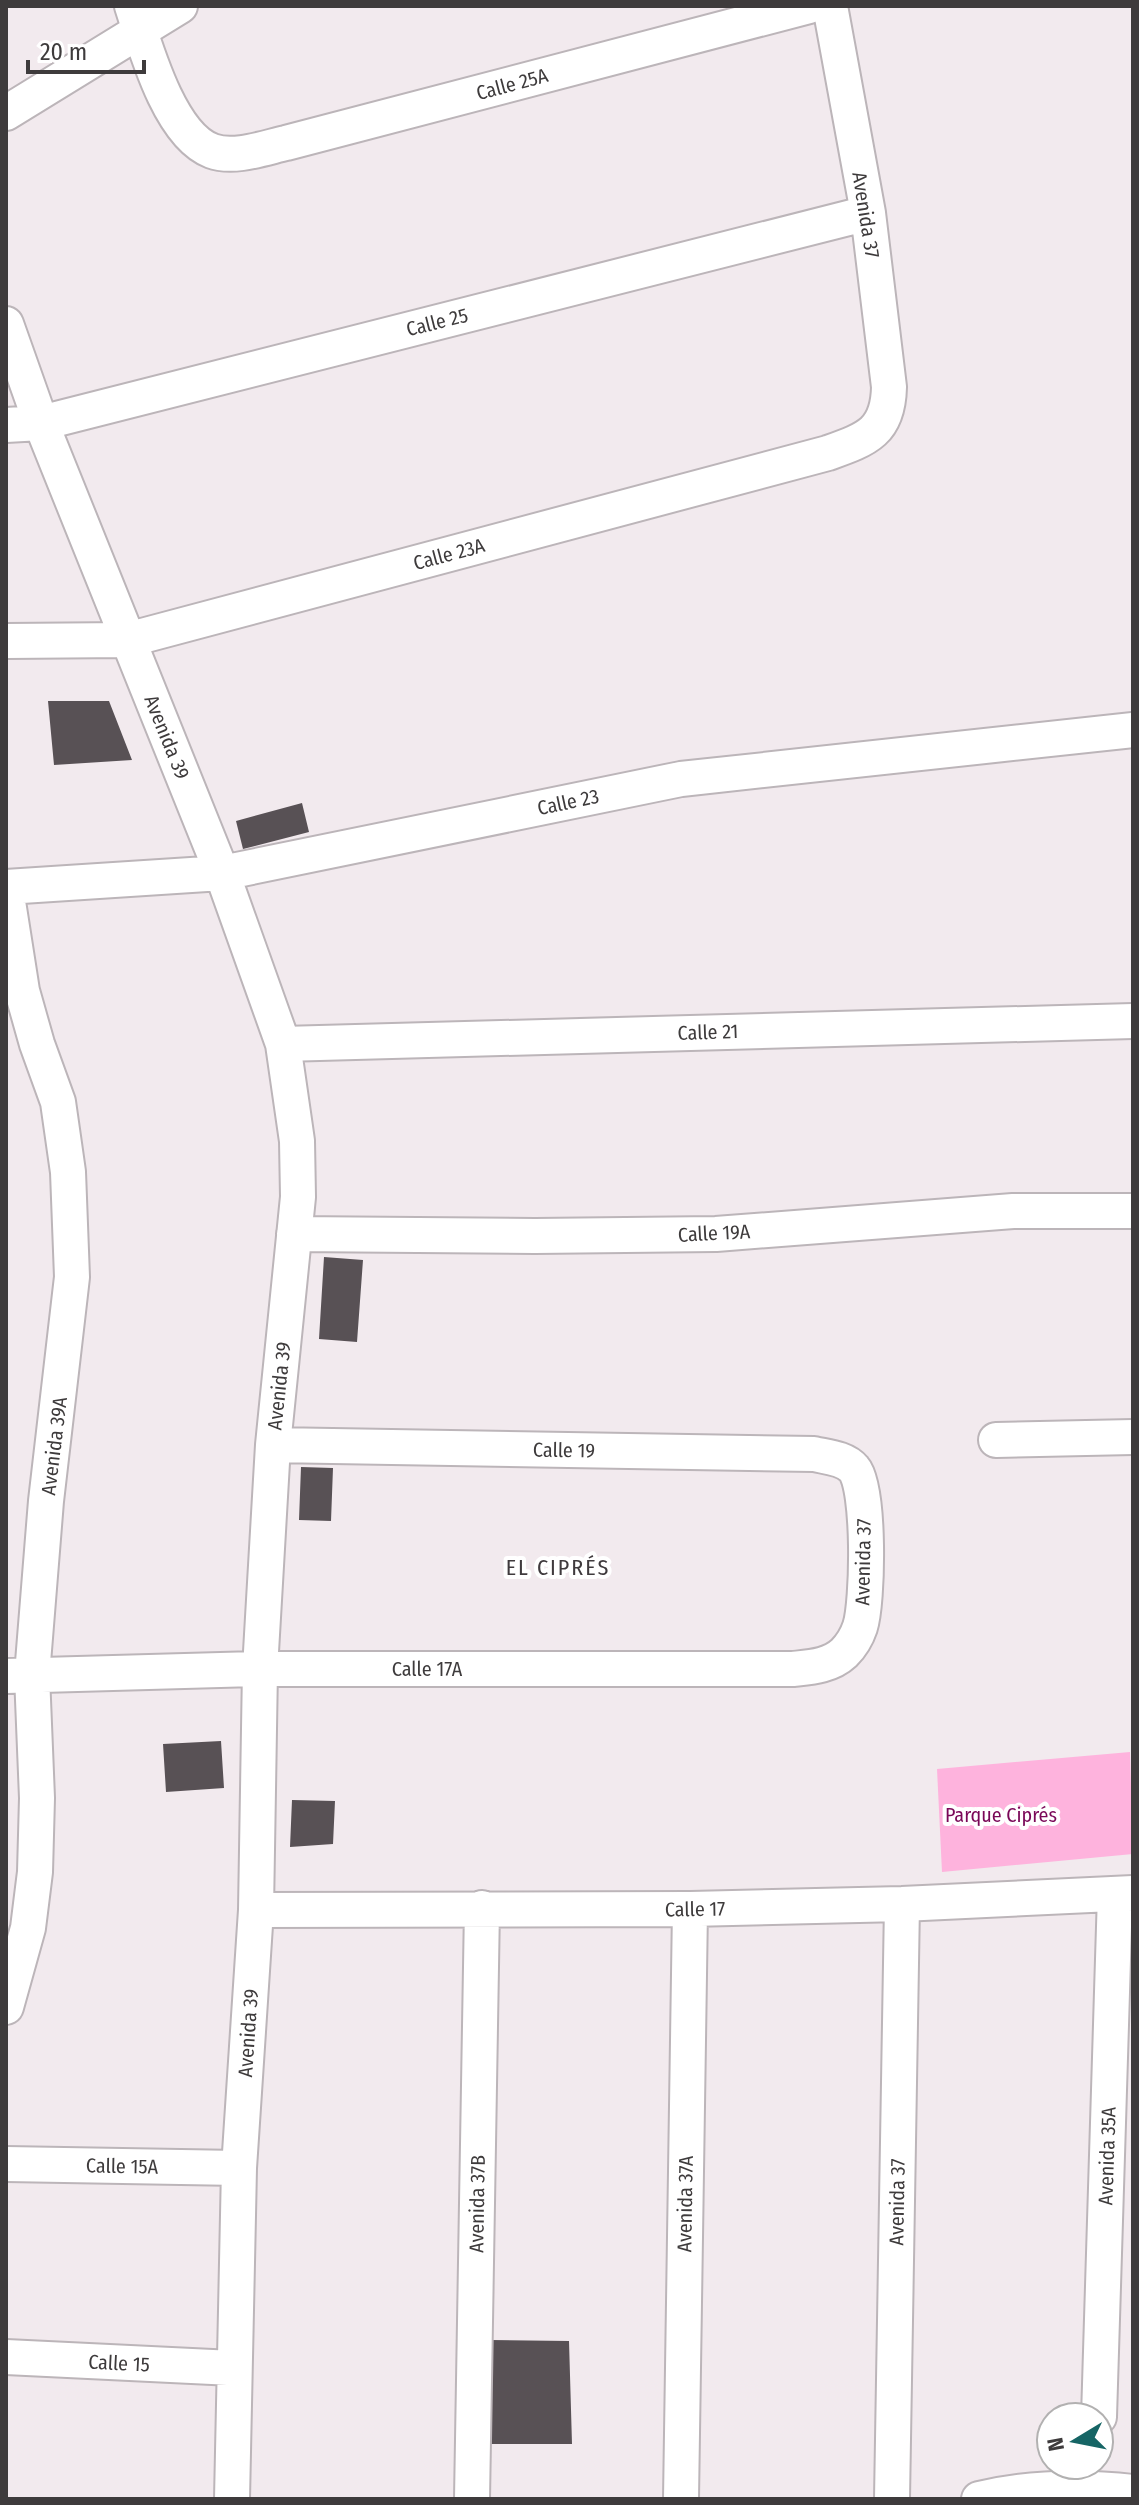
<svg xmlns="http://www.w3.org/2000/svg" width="1139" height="2505" viewBox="0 0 1139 2505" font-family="'Fira Sans Condensed',sans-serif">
<rect width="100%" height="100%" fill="#f2eaee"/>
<path fill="#feb3dd" d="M1130,1752L1133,1854L942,1872L937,1769Z"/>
<path fill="#585155" d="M48,701H109L132,760L54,765Z
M302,803L309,832L243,849L236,821Z
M324,1257L363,1260L357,1342L319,1339Z
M301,1467L333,1468L331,1521L299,1520Z
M221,1741L224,1788L166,1792L163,1744Z
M292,1800L335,1801L333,1844L290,1847Z
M490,2340L569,2341L572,2444H491Z"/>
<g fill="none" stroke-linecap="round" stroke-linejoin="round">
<g stroke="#bcb5b9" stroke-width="38">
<path id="street" d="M132,6C145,46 169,135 212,151C234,159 264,148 286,143L809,6
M6,113L180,6
M6,324L41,423L222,873L283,1044L297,1141L298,1197L273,1445L260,1669L256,1910L239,2168L232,2499
M6,425L41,423L868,213
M6,641L127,640L828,453C867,439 888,432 889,387L868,213L830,6
M6,887L222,873L681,779L1133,730
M6,889L22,991L37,1044L58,1102L68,1172L72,1277L46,1501L32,1675L37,1798L35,1872L28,1928L6,2007
M283,1044L1133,1021
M294,1234L535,1236L716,1234L1013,1211H1133
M996,1440L1133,1437
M6,1676L260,1669H793C811,1667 830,1666 844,1653C851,1646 857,1636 860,1627C868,1603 870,1487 854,1469C845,1458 827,1457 814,1454L273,1445
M256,1910L690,1909L902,1904L1133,1893
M6,2164L239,2168
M6,2357L233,2368
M1099,2417L1115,1894
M472,2499L482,1908
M681,2499L690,1909
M892,2499L902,1904
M979,2499C1030,2487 1081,2486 1133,2492"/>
</g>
<use href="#street" stroke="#fff" stroke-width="34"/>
</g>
<g text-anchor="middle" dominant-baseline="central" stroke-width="8" stroke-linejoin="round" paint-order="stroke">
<g font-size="20" fill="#3e3b3c" stroke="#fff">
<text transform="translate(512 84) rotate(-15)">Calle 25A</text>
<text transform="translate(866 215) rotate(81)">Avenida 37</text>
<text transform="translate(437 322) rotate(-14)">Calle 25</text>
<text transform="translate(449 554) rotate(-15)">Calle 23A</text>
<text transform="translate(167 737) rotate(68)">Avenida 39</text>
<text transform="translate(568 802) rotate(-12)">Calle 23</text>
<text transform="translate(708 1032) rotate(-2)">Calle 21</text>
<text transform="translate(714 1233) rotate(-3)">Calle 19A</text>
<text transform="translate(279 1386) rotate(-84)">Avenida 39</text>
<text transform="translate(54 1446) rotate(-83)">Avenida 39A</text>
<text transform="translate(564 1450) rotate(1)">Calle 19</text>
<text transform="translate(863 1562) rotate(-89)">Avenida 37</text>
<text x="427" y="1669">Calle 17A</text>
<text transform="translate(695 1909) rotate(-1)">Calle 17</text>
<text transform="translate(248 2033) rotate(-86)">Avenida 39</text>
<text transform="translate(1107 2156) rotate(-88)">Avenida 35A</text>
<text transform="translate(122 2166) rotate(1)">Calle 15A</text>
<text transform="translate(897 2202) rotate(-89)">Avenida 37</text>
<text transform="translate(477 2204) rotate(-89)">Avenida 37B</text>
<text transform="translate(685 2204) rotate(-89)">Avenida 37A</text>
<text transform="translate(119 2363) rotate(3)">Calle 15</text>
</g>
<g font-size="20" fill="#7a0858" stroke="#fff">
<text x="1001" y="1815">Parque Ciprés</text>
</g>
<g font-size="22" letter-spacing="2" fill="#3f3a3d" stroke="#fff">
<text x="558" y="1567">EL CIPRÉS</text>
</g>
</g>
<rect width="1139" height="2505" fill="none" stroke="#3e3b3c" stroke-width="16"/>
<g transform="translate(1075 2441) rotate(260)"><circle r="38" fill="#ffffff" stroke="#b2b1b1" stroke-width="2"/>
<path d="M0-6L14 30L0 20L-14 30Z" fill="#166565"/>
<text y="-12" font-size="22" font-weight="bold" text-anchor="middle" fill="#3e3b3c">N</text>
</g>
<path d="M28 60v12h116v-12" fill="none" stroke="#3e3b3c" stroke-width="4"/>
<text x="40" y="60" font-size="24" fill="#3e3b3c" stroke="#ffffff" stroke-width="6" paint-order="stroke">20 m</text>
</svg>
